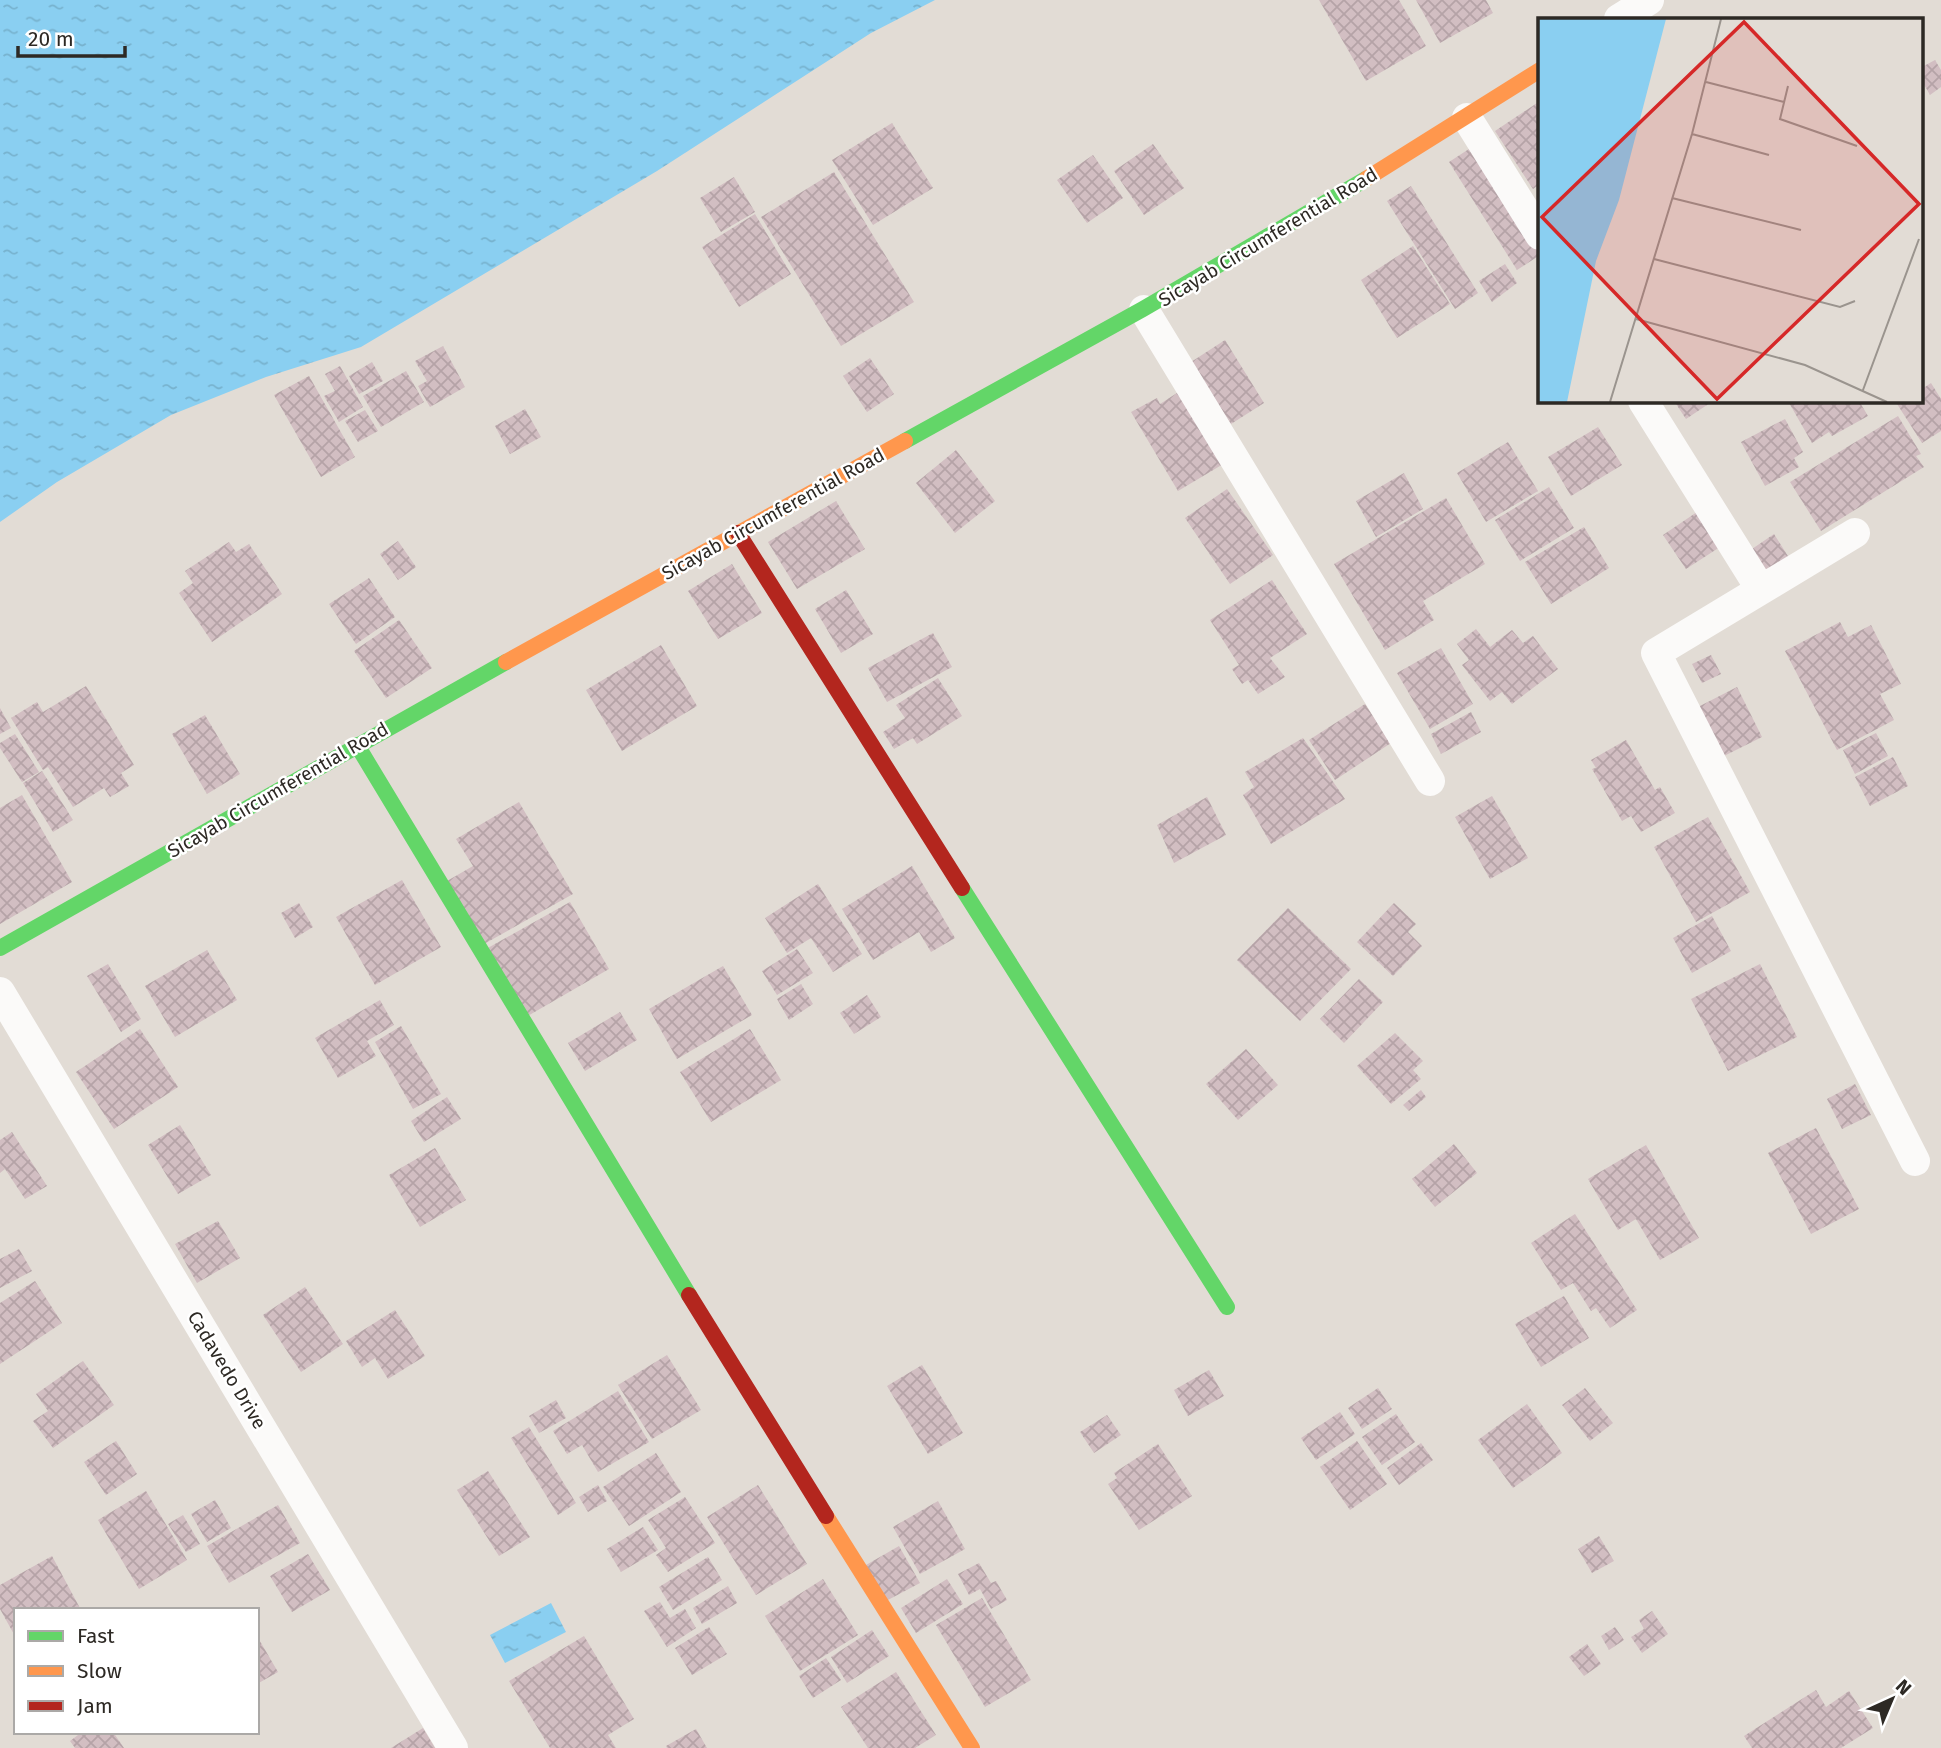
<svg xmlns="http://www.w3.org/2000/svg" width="1941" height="1748" viewBox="0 0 1941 1748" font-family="'Fira Sans',sans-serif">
<defs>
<pattern id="water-ripples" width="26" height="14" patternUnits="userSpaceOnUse" patternTransform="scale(1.75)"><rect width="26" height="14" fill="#8acff1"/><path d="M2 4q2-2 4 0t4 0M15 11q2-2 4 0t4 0" fill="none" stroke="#77b2ce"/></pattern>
<pattern id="building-cross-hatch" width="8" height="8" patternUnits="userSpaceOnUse" patternTransform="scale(1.75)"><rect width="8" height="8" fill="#d2bec2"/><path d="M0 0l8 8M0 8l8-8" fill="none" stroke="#b5a3a7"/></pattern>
</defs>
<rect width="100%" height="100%" fill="#e2dcd5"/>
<path fill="url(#water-ripples)" d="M0,0H935L871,33L657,171L361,347L266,377L171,415L57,482L0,522Z
M551,1603L566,1632L505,1663L490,1635Z"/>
<path fill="url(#building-cross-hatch)" d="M1319,0H1399L1426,46L1366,81Z
M1416,0H1486L1493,13L1440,43Z
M1935,60L1941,70V87L1930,95L1922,81V67Z
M1540,101V184L1533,189L1495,131Z
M892,123L933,188L873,225L832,160Z
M1153,144L1184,188L1144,215L1114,171Z
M1472,147L1540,255L1517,270L1449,162Z
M1093,155L1123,198L1087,223L1057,180Z
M834,172L914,302L841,346L761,217Z
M734,177L755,212L721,232L700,198Z
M1411,186L1478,293L1455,309L1387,201Z
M755,214L791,274L739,307L702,247Z
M1413,246L1450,304L1397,338L1361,280Z
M1505,264L1517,283L1492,302L1479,281Z
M1225,340L1264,403L1231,424L1191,362Z
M443,346L465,387L430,407L418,386L427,381L415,361Z
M870,358L894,394L867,412L843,376Z
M372,362L383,381L359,394L349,376Z
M340,366L363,407L339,422L324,396L335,391L325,374Z
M406,371L424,402L381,427L363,396Z
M309,376L355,457L321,477L274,395Z
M1931,383L1941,399V431L1922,443L1897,404L1902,401H1922V389Z
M1180,391L1230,460L1178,491L1131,412L1157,398L1160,404Z
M1674,401H1709L1710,403L1686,419Z
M1788,401H1859L1868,416L1832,436L1829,432L1812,443Z
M525,409L541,437L510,454L495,426Z
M365,410L378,431L358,442L345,421Z
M1898,416L1921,454L1916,456L1924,467L1821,531L1790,482Z
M1785,419L1803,452L1794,458L1799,467L1765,486L1741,442Z
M1598,427L1622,465L1571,496L1548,457Z
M1508,442L1538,491L1486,522L1457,473Z
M956,450L995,501L955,533L916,483Z
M1404,473L1423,509L1376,537L1356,501Z
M1549,487L1574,528L1520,561L1495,520Z
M1227,489L1273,555L1230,584L1185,518Z
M1446,498L1485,564L1423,601L1434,620L1385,650L1334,564Z
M836,501L865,549L797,589L768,542Z
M1697,512L1720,547L1686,569L1663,535Z
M1584,527L1609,568L1551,604L1525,562Z
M1774,534L1791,561L1767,575L1752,549Z
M398,541L416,567L398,580L380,554Z
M229,542L236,552L249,544L282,594L212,642L179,593L193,583L185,571Z
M732,564L762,613L718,639L688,591Z
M369,578L395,617L356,644L329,604Z
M1272,580L1307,634L1270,658L1285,677L1258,694L1248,680L1242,684L1232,669L1239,665L1210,620Z
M846,590L873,634L841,653L815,609Z
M399,620L432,668L386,698L354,651Z
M1840,622L1848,637L1871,625L1901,684L1880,694L1894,720L1837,750L1785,651Z
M1476,629L1490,647L1512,630L1523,643L1533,636L1558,669L1512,704L1502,692L1490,701L1462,665L1469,660L1457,644Z
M933,633L952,667L887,702L868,668Z
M661,645L697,706L622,751L586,690Z
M1441,648L1473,704L1430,729L1397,673Z
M1711,655L1721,674L1702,683L1692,664Z
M938,678L962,716L917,744L913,738L894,749L883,732L905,718L896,705Z
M86,686L134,765L121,773L129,786L110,797L104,788L73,807L48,767L43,770L11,718L37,702L43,712Z
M1737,687L1762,737L1724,756L1698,707Z
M1365,704L1391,743L1335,780L1309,740Z
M0,708L11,728L0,734Z
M1471,712L1481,732L1441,754L1431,734Z
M205,715L240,774L207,794L172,734Z
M1876,733L1888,756L1855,774L1843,750Z
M15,734L39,772L22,782L0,748V743Z
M1303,738L1345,799L1271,844L1243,795L1254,787L1245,772Z
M1626,740L1655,790L1660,787L1675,813L1641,832L1631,816L1622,821L1592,769L1596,768L1591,760Z
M1893,757L1908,786L1870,806L1855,777Z
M42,771L73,820L53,832L23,783Z
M22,795L72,882L0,924V808Z
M1492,796L1528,858L1490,879L1455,817Z
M1207,797L1226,835L1174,863L1157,825Z
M519,802L573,894L484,944L447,881L473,866L456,839Z
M1708,817L1750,892L1696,922L1654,847Z
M912,866L955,938L931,952L919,932L873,960L842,909Z
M402,880L441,947L375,985L336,917Z
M818,884L862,954L833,972L811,938L787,953L765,918Z
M570,902L609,969L526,1017L486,949Z
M299,903L313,927L295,938L281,913Z
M1394,903L1416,924L1408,932L1422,946L1393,976L1357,942Z
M1288,908L1351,969L1300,1021L1237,960Z
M1712,916L1731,951L1692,973L1673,938Z
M797,949L813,973L777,995L762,971Z
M207,950L237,1000L175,1037L145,986Z
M108,964L141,1019L121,1032L87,976Z
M1760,964L1797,1037L1728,1071L1691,999Z
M723,966L752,1015L677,1059L649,1009Z
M1359,979L1383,1002L1344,1043L1320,1019Z
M801,984L813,1004L789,1020L777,999Z
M867,995L881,1017L854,1034L840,1013Z
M380,1000L394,1025L367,1041L376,1056L338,1078L315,1038Z
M620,1012L637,1040L585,1071L568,1043Z
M401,1026L441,1094L413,1109L375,1042Z
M140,1029L178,1087L114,1129L76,1072Z
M750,1029L781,1080L711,1122L680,1072Z
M1395,1033L1423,1061L1413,1070L1421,1079L1391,1104L1357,1066Z
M1246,1049L1278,1085L1238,1120L1206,1084Z
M1855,1084L1871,1115L1842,1129L1827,1099Z
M1421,1090L1426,1097L1409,1111L1403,1105Z
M447,1097L461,1119L424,1142L411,1121Z
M180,1125L211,1175L178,1194L148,1145Z
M1816,1128L1859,1209L1811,1234L1768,1153Z
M12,1132L47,1186L25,1199L5,1169L0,1173V1140Z
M1454,1144L1477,1173L1435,1207L1412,1179Z
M1646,1145L1699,1238L1660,1260L1636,1219L1618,1230L1588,1179Z
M435,1148L466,1200L420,1227L389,1175Z
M1575,1214L1637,1310L1610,1328L1596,1308L1591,1311L1573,1283L1561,1290L1531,1243Z
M218,1221L240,1258L197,1283L175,1244Z
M19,1249L32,1271L0,1288V1259Z
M35,1281L62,1323L0,1364V1303Z
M305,1287L343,1344L301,1372L263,1315Z
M1564,1296L1589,1338L1541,1367L1515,1324Z
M395,1310L425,1356L388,1379L375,1358L362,1367L346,1341Z
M667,1355L701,1410L652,1439L618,1385Z
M83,1361L114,1405L53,1448L33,1421L48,1411L36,1394Z
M922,1365L963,1433L928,1454L887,1386Z
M1209,1370L1224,1396L1188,1416L1174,1390Z
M1378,1388L1392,1409L1362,1429L1348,1408Z
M1585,1388L1613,1423L1590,1441L1562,1405Z
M618,1391L649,1442L598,1472L582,1445L567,1454L553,1431Z
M556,1400L566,1418L539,1433L529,1416Z
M1527,1404L1562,1453L1513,1488L1478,1440Z
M1340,1412L1355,1434L1316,1460L1301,1438Z
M1396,1414L1415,1442L1382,1465L1362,1437Z
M1107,1415L1121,1435L1094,1453L1080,1432Z
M529,1427L576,1503L558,1515L511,1438Z
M116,1441L137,1474L106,1495L84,1462Z
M1357,1441L1387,1484L1350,1510L1320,1467Z
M1421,1443L1433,1460L1399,1485L1387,1468Z
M1158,1444L1192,1496L1139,1530L1108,1484L1117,1478L1114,1473Z
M656,1453L681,1492L629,1526L603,1487Z
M488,1471L530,1537L499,1556L457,1490Z
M598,1485L607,1501L588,1512L579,1497Z
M758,1485L807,1564L756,1595L707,1517Z
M146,1491L187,1560L139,1589L98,1520Z
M685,1497L715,1543L668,1572L656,1555L666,1548L648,1520Z
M215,1500L231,1528L207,1542L191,1514Z
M938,1501L965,1549L920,1574L893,1527Z
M278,1505L300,1543L229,1583L207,1546Z
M183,1515L200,1544L186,1552L168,1524Z
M643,1527L658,1550L621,1572L607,1549Z
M1599,1536L1614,1561L1592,1573L1578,1549Z
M899,1546L920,1583L886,1601L866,1565Z
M308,1554L330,1590L292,1612L270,1576Z
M52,1556L81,1610H16V1638L0,1609V1585Z
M708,1557L722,1580L673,1610L659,1587Z
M979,1563L991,1583L996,1581L1007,1600L991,1609L980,1589L969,1595L958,1574Z
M823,1579L858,1635L800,1671L765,1616Z
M947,1579L963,1604L916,1633L901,1608Z
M728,1586L737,1603L702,1624L693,1608Z
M982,1598L1031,1680L985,1707L936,1625Z
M660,1602L670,1618L685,1609L696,1628L667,1647L644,1611Z
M1652,1611L1668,1634L1642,1653L1631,1637L1644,1629L1639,1620Z
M709,1627L727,1654L692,1675L675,1648Z
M1615,1627L1624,1640L1609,1650L1601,1636Z
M872,1630L889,1656L847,1683L831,1657Z
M257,1636L278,1672L257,1684Z
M584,1636L634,1719L608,1735L616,1748H550L509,1681Z
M1587,1644L1601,1664L1584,1676L1569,1657Z
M826,1658L841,1680L813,1698L799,1676Z
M896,1672L936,1735L915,1748H868L841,1707Z
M1816,1690L1826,1707L1849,1691L1873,1728L1841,1748H1752L1744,1736Z
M423,1728L435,1748H391Z
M696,1729L707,1748H667L666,1746Z
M82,1732H113L124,1748H75L70,1741Z"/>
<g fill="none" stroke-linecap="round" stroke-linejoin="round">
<path stroke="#fbfaf9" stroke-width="30" d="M1619,19L1649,0
M1467,118L1540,235
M1144,310L1430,781
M1643,401L1760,588
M1855,533L1656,653L1915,1161
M0,992L453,1748"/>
<path stroke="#63d668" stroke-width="16" d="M905,441L1143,309L1366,179
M357,745L689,1295
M962,888L1227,1307
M0,948L506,662"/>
<path stroke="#ff974d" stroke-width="16" d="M1366,179L1540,70
M506,662L905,441
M826,1516L972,1748"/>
<path stroke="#b3261e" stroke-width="16" d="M738,533L962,888
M689,1295L826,1516"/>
</g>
<g text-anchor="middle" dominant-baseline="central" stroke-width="5" stroke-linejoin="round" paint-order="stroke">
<g font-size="19" fill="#2d2924" stroke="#fff">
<text transform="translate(1268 237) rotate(-31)">Sicayab Circumferential Road</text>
<text transform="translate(773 514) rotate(-29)">Sicayab Circumferential Road</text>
<text transform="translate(278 790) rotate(-30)">Sicayab Circumferential Road</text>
<text transform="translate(227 1370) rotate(59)">Cadavedo Drive</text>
</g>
</g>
<g transform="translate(1538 18)">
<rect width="385" height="385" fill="#e2dcd5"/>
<path d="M0,1H128L81,182L58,243L29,384H0Z" fill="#8acff1"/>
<path fill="none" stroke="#9a948e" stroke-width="2" d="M168,64L246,84M250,68L242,101L319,128M154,116L231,137M134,180L263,212M116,241L302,289L317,283M98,301L267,347L349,384M325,372L381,221M72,384L154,116L183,1"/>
<path fill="#d62828" fill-opacity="0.15" stroke="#d62828" stroke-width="3.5" d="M206,4L381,186L179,381L4,199Z"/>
<rect width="385" height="385" fill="none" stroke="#2d2924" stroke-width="3.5"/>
</g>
<rect x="14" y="1608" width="245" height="126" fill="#ffffff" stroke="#aba9a7" stroke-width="2"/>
<rect x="28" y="1631" width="35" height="10" fill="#63d668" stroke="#aba9a7" stroke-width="2"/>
<text x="77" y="1643" font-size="21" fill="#2d2924">Fast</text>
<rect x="28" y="1666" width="35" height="10" fill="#ff974d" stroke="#aba9a7" stroke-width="2"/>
<text x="77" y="1678" font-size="21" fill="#2d2924">Slow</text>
<rect x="28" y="1701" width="35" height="10" fill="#b3261e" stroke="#aba9a7" stroke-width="2"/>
<text x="77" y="1713" font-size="21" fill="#2d2924">Jam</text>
<g transform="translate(1892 1699) rotate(44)" stroke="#ffffff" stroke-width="5" paint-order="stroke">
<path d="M0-5L12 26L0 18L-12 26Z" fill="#2d2924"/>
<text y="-10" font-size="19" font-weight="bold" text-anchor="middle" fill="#2d2924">N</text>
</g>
<path d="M18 46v10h107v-10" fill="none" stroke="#2d2924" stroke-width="3.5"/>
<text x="28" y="46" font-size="21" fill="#2d2924" stroke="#ffffff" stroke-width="5" paint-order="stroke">20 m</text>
</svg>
